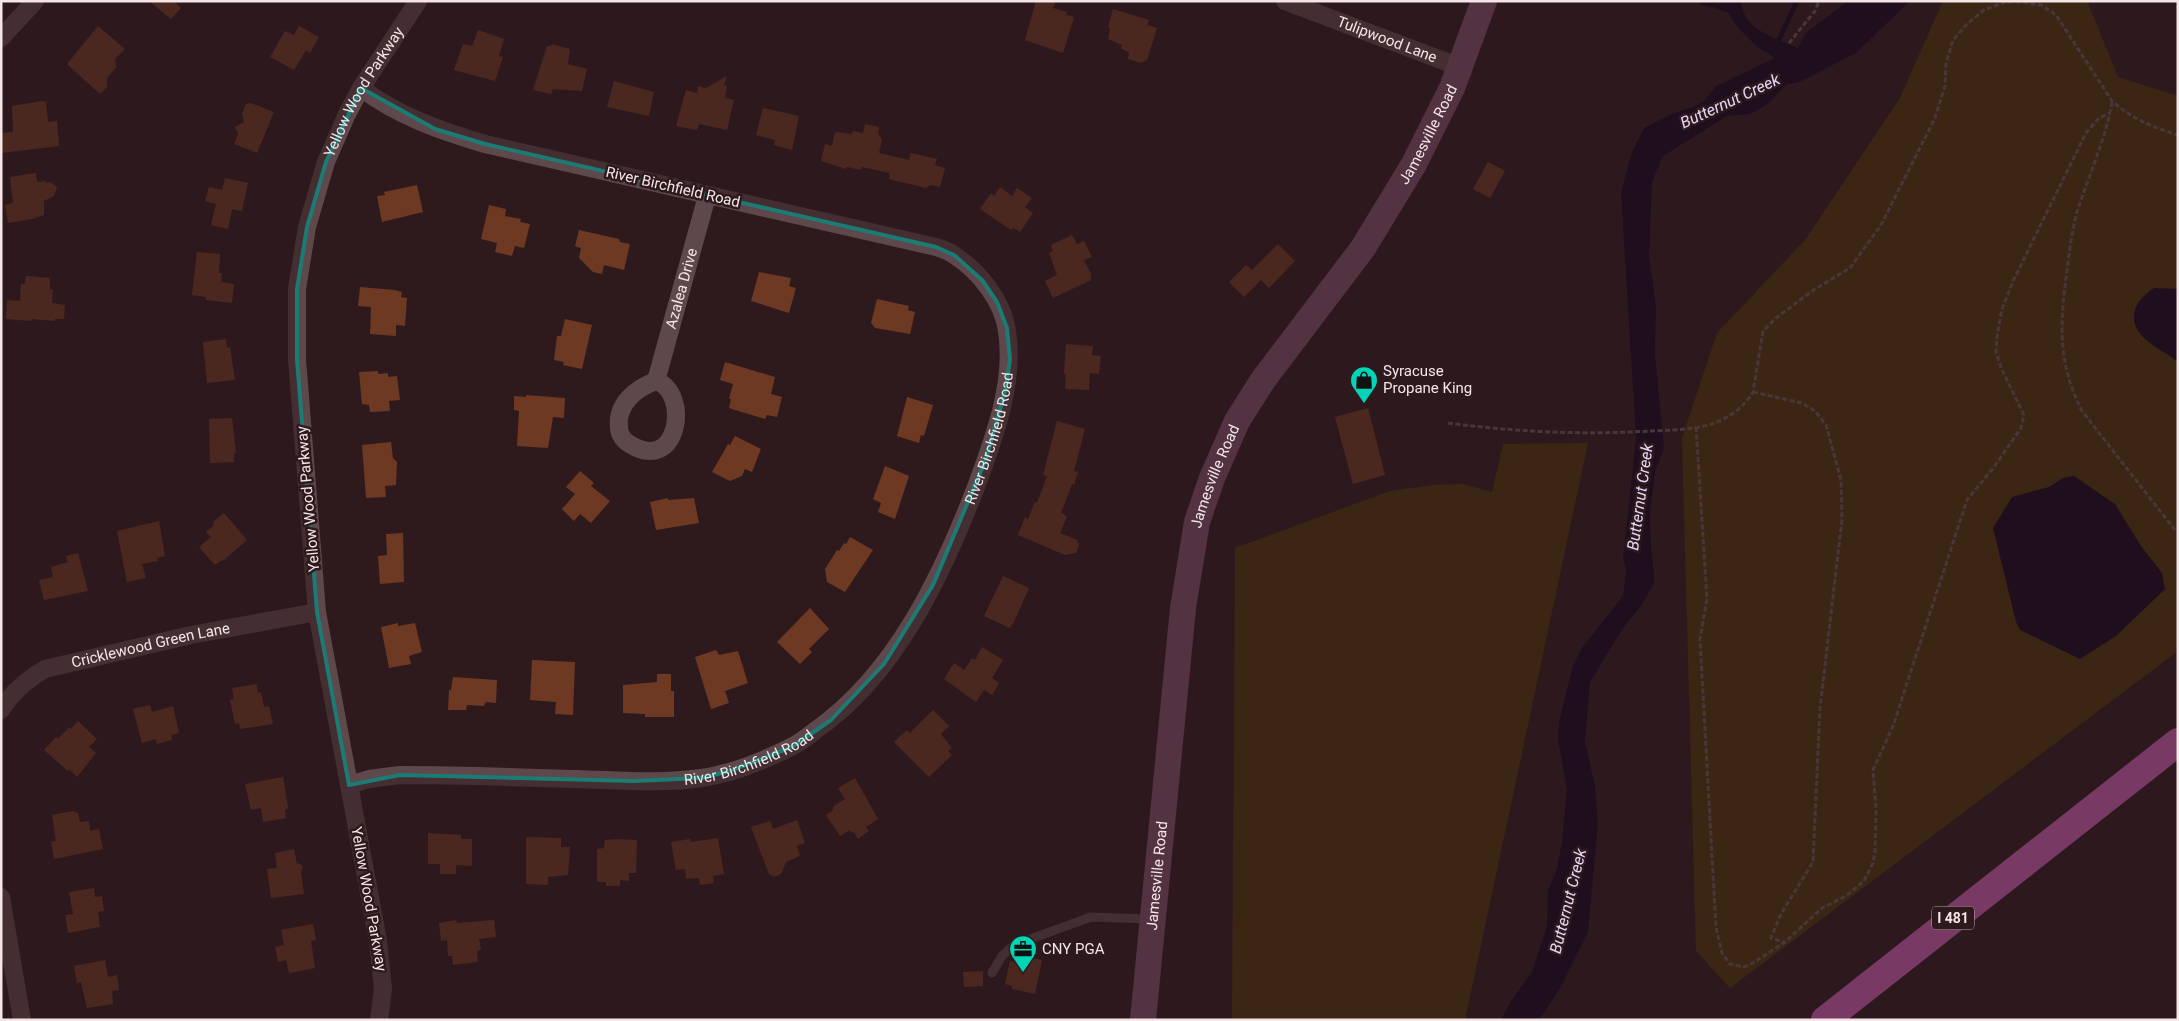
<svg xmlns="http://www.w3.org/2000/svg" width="2179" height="1021" viewBox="0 0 2179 1021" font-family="Roboto,sans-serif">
<rect width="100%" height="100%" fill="#2e1a1d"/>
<path fill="#4d3407" d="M1943,1H2087L2118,77L2178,96V651L1730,988L1696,951L1682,438L1717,333L1805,240L1900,98Z
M1588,443L1465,1020H1232L1235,548L1390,491L1433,485L1462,484L1492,492L1503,444Z"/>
<path fill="#0e0021" d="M1700,1H1741C1743,30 1776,38 1798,48L1806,33L1848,1H1910L1856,53L1800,82L1787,84L1768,104L1750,114L1727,116L1663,156L1652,182L1649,256L1656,306L1655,354L1664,448L1655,472L1650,514L1651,548L1655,582L1640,607L1623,628L1590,682L1585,741L1595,786L1598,824L1588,932L1561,987L1539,1020H1501L1511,1001L1532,972L1547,925L1548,890L1557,869L1562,841L1567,790L1558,740L1559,722L1573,665L1582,648L1623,596L1626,569L1623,558L1636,439L1621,192L1632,152L1644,128L1671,114L1693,107L1704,101L1716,86L1775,58L1757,47L1738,28L1728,13L1713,7L1700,5Z
M2154,288L2178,289V362C2168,354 2155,348 2145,339C2125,320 2134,301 2154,288Z
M2074,476L2115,504L2141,546L2162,573L2165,589L2116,636L2080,659L2020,630L2016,622L1993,528L2012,497L2049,487L2063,478Z"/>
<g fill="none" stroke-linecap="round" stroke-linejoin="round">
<path stroke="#0e0021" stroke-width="5" d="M1779,46V40L1797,1"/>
</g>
<path fill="#6d3923" d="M149,1H173L181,8L171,19Z
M1036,1H1056L1053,8L1067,12L1066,15L1074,17L1063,53L1025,40Z
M1113,9L1149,20L1147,25L1157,28L1147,60L1141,63L1128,59L1129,52L1121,49L1122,45L1108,39L1110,28L1108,27Z
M98,26L125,49L115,59L116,67L107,78V87L100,94L67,64Z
M299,26L319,37L310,53L306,50L294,70L270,57L285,31L294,35Z
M478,30L504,39L499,56L503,57L495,81L454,70L463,44L472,46Z
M552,44L570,49L568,64L587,69L582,91L553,89L551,94L533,90L547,46H551Z
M727,76L724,85L727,86L725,98L734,100L727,130L699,124L697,130L676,126L686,90L697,93L698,86L706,88Z
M614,81L654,92L649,116L607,107Z
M42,101L46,102L48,122L57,121L59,146L1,153V133L13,132L12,106Z
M251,103L274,112L257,153L234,144L238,134L235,127L244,122L242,114L246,104Z
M763,108L799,116L792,150L774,145L775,140L756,135Z
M865,124L879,127L878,133L882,140L879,153L909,160L911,153L937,159L935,165L945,168L940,187L930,185L926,188L889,179L890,173L862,167L861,170L847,167L846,169L821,161L825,144L832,146L835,132L852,134L853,131L863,133Z
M1488,162L1505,171L1490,198L1473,189Z
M36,173L37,182L46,181V183L50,182L57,187L54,196L44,201V215L32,219L8,223L5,205L13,203L10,177Z
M225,178L248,183L242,211L232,209L228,229L211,225L216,204L205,201L209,187L222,190Z
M417,185L423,212L382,222L377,196L385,195L384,192Z
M1000,187L1012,196L1017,188L1032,198L1025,207L1033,213L1020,232L1014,228L1011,230L980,209L991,193L994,196Z
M489,205L506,209L505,216L521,219L520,222L530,224L524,248L515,246L512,256L495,252L497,243L481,239Z
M579,230L619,239L620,242L630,244L624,270L604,265L602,274L593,272L579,258L581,248L575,246Z
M1072,235L1077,244L1084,241L1092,257L1084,260L1091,274V280L1053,298L1045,281L1057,275L1049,253L1053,251L1051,245Z
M1278,244L1295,261L1269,288L1261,280L1244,297L1229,282L1246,265L1252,270Z
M197,252L220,254L219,273H222L221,282L234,284L232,303L206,300V297L192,295Z
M759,272L791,278L789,286L796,288L789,313L751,301Z
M26,276L50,278V289L53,290L52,303L65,305L64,319H55V321L32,319L31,321L6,319L7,300L20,301L21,284H25Z
M360,287L395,290L402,292L401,297L407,298L405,326L396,325V336L370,334L371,307L358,306Z
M877,299L909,306L908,310L915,312L910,334L875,328L871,323Z
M565,319L592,325L582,369L563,365L564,362L554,360L557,336H561Z
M226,339L227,348L230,347L235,380L207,383L203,342Z
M1066,344L1093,346L1092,355L1101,356L1099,374L1090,373L1089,390L1065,389L1066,374H1064Z
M725,362L775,377L771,394L782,397L777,417L767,415L765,419L729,408L731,399H729L733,384L720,380Z
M378,371V374L388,373V377L397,376L400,400L389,401L390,411L370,412L369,405L362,404L359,372Z
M526,395L565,398L564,418L553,417L548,448L517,446L519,411L514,410V396L526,397Z
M907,397L933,405L924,436L921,435L919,443L897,436Z
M1368,408L1385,475L1353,484L1335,417Z
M232,418L236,453H234V462L210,463L209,419Z
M1057,421L1085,429L1074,471L1078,472L1074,485L1072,484L1061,513L1067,516L1060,533L1077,540L1079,545L1076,553L1065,555L1018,535L1025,517L1028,519L1035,502L1037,503L1047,476L1043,475Z
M735,436L761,449L752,472L745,469L742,476L730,481L712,472L728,444L730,445Z
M391,442L393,458L397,462L396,485L385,486L386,497L366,498L362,445Z
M885,466L909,476L895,519L878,512L881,503L873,499Z
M580,471L594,483L591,486L610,501L591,523L580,514L574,521L562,509L575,494L566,487Z
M668,498V500L694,498L699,523L656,530L650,502Z
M224,513L247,540L223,561L222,560L215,565L199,547L211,537L206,532L213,526L214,521Z
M159,521L165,556L157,558L158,561L142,564L146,578L127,582L117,531Z
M403,533L404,582L380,584L378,556L387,555L386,534Z
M850,537L873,550L845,592L827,582L825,569L837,550L839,551L844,543L846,544Z
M78,553L88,591L44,600L39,580L53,577L51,567L68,562L66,556Z
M1003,576L1029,588L1013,624H1012L1010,628L984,616Z
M810,608L829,629L809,649L812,652L800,664L777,642Z
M398,623V626L415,623L422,652L409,656L411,664L389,668L381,627Z
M982,647L1003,660L992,678L999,683L992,695L984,690L976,702L944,679L954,663L964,670L972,658L975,660Z
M716,650L719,655L738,651L748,683L725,691L729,703L711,709L695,657Z
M532,660L575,662L573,715L555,714L556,702L530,700Z
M657,674H671V691H674V717H645V714L623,713V685L657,682Z
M453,677L497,680L496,703L486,702L484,706L467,705L466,710H448L449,690H451Z
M257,684L258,693L261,692L264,707L269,706L273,724L240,729L239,723L235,724L230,700L234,699L232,688Z
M150,705L152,712L173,706L179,733L171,735L172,740L157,744L156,739L142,743L133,709Z
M933,710L949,726L941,734L952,748L948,751L952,755L929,777L894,742L907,730L910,733Z
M78,721L97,739L89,747L96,753L77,777L70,770L68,771L44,750L56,737L58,739L69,727L71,729Z
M283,777L288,808L285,810L286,818L263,822L261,808L251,810L245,784Z
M855,778L878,819L866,827L869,831L858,839L854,832L852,833L850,830L840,836L826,815L832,811L834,806L845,799L838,788Z
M73,811L78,813L80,822L89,821L90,831L99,829L103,849L54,859L51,842L56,841L52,815Z
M797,820L805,843L797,846L800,856L786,862L781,874L774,877L769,874L751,827L770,821L773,829Z
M428,833L461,835V839H472V866L456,865V874H440V864H428Z
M526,837L561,838V847H570L568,875L548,877V885L526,884Z
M718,838L724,874L713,876L714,883L700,885L699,878L686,879L685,869L676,870L671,842L690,839L691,842Z
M618,839L637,840L636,873H629V881L620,880V886H606V882H597V849L604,848L605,840Z
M294,849L297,864L299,863L303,867L301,872L304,894L271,898L267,869L277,868L275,853Z
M94,888L95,897L102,896L104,911L98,912L100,927L68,933L65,915L73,914L69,892Z
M456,920L457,923L494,920L496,937L479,939L481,950L477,951L478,962L453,965L452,956H448L447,940L441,941L439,923Z
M313,924L316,940L311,941L315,968L289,973L286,960L278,962L275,947L284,945L281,930Z
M1017,955L1042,960L1035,994L1012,989V986L1005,984L1010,961L1016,962Z
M105,960L108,977L117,975L119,990L112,991L113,1004L87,1008L81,982L77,983L74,966Z
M983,971V986L964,987L963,972Z"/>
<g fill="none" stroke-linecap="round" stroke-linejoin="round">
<path stroke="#6d5a5d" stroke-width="3" stroke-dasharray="5 2.5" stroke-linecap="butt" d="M1789,43L1815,11L1819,1
M2112,102C2106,137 2091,170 2080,203C2072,225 2070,248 2067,271C2060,323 2057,362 2082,411L2178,534
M1753,392L1802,403L1815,411L1826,425L1841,480L1842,519L1820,708L1813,862L1781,914L1771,938L1784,942
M1448,423C1515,432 1584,435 1651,431C1670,430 1693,430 1712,424C1728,418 1745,407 1753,392L1763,331L1776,318L1812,291L1850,268L1881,225L1935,118L1945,86L1946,63L1953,40L1966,25L1984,10L2005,2H2021L2041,5L2056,15L2112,101C2131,118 2154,128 2178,135
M1696,427L1707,599L1700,639L1716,928L1722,953L1730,964L1744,967L1753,963L1785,942L1822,908L1846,896L1864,881L1873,863L1875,851L1876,809L1873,770L1893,726L1967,500L1994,467L2021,428L2024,415L2002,370L1996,352L1997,336L2002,309L2013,281L2086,133L2099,118L2110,113"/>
<path stroke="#5f484b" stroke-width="9" d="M992,973L1002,956L1014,945L1091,917L1150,919"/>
<g stroke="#5f484b" stroke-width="18">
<path id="s1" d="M1285,1L1460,67"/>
<path d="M1,38L35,1"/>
<path d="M656,381C691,392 679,477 628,443C623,440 619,433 619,428C616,404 636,388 656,381Z"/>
<path id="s2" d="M656,381L707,196"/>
<path id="s3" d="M1,710C12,692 26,680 45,669L191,635L317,612"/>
<path id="s4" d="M349,785L369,779L400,775C459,775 517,777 576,779C617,780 660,784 701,778C730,774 765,760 791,747C800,743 808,736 816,730C896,674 942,575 976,487C994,438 1015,383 1007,331C1003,301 979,271 954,255C949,251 942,249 936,247L485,144C441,131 398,116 361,88"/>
<path d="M1,897L22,1020"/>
<path id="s5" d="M379,1020L383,989L378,941L317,612L297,359V289L307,227L326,162L347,114L361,88L418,1"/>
</g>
<path stroke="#82506d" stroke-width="26" id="s6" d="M1143,1020L1183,608L1197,522L1212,478L1237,421L1263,380L1363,248L1414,164L1452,88L1484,1"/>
<path stroke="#d263bd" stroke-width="28" d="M1825,1020L2178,742"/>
</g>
<path d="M0 0H2179V1021H0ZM361,88L435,129L485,144L936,247L954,255L982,280L997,302L1007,328L1010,359L1006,388L986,459L933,585L884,664L831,720L792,747L730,771L701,778L634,781L400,775L349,785L317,612L297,359V289L307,227L326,162Z" fill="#2e1a1d" fill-opacity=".55" fill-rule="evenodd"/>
<path fill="none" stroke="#1a7c74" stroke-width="4" stroke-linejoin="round" d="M361,88L435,129L485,144L936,247L954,255L982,280L997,302L1007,328L1010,359L1006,388L986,459L933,585L884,664L831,720L792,747L730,771L701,778L634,781L400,775L349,785L317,612L297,359V289L307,227L326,162Z"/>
<defs>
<g id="shop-pin" transform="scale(1.4375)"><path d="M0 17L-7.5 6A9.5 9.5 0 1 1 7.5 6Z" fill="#00d5b7" stroke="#2e1a1d"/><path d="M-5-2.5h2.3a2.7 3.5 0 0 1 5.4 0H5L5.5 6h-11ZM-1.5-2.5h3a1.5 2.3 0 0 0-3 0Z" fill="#111"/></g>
<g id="office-pin" transform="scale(1.4375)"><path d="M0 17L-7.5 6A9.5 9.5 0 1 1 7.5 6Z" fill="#00d5b7" stroke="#2e1a1d"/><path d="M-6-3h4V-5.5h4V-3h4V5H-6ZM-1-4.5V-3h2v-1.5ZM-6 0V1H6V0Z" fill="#111"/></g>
</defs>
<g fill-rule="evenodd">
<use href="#shop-pin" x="1364" y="380"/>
<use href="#office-pin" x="1023" y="949"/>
</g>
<g text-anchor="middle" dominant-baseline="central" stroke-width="5" stroke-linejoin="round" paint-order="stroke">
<rect fill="#2e1a1d" stroke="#b9a8aa" stroke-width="1" x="1932" y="906.5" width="42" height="23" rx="4"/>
<g font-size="14" font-weight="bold" fill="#f4e5e7">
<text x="1953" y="918">I 481</text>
</g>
<g font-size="15" fill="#f4e5e7" stroke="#2e1a1d">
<text stroke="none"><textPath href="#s1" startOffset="109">Tulipwood Lane</textPath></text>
<text stroke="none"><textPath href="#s5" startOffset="948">Yellow Wood Parkway</textPath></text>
<text stroke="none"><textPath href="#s6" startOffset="955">Jamesville Road</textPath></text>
<text transform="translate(673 187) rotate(13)">River Birchfield Road</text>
<text stroke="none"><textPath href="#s2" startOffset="96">Azalea Drive</textPath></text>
<text stroke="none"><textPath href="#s4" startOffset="825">River Birchfield Road</textPath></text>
<text stroke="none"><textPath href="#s6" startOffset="550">Jamesville Road</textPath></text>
<text transform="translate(308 499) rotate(-95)">Yellow Wood Parkway</text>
<text stroke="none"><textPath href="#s3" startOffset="169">Cricklewood Green Lane</textPath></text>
<text stroke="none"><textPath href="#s4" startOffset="405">River Birchfield Road</textPath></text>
<text stroke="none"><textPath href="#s6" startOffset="145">Jamesville Road</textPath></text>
<text transform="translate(369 899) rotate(80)">Yellow Wood Parkway</text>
</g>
<g font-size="15" fill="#f4e5e7" stroke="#2e1a1d" text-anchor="start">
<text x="1383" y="371">Syracuse<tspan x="1383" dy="17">Propane King</tspan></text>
<text x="1042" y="949">CNY PGA</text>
</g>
<g font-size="16" font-style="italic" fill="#e3d8f8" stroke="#2e1a1d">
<text transform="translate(1730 101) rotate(-25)">Butternut Creek</text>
<text transform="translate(1640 497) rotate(-82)">Butternut Creek</text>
<text transform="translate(1568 901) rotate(-76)">Butternut Creek</text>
</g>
</g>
<rect width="2179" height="1021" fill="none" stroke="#f4e5e7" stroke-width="5"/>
</svg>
